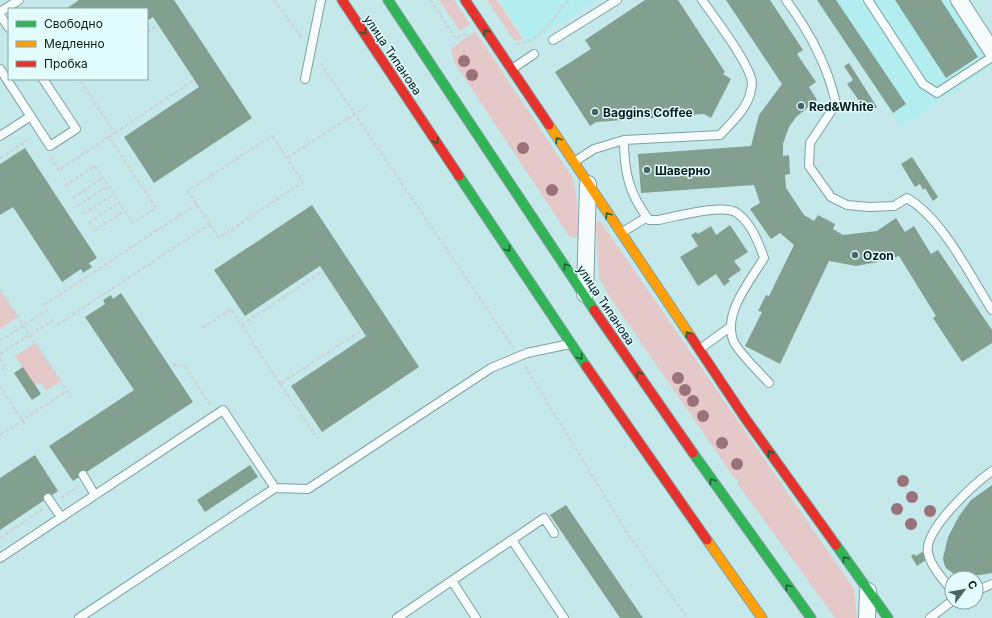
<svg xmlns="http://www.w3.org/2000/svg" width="992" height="618" viewBox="0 0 992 618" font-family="Inter,sans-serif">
<rect width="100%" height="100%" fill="#c5e9eb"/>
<path fill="#b2edf0" d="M499,0H595L528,44Z
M816,0H947L990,67L902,127Z"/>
<path fill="#e5c8c8" d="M439,0H454L470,24L460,31Z
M487,0H497L523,39L518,41L513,39Z
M475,31L572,177L576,193L579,234L575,238L569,236L454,62L451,49Z
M600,221L854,589L857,618H835L737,483L739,481L737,478L735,479L611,299L599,278L596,226V223Z
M0,290L18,317L0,329Z
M35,343L61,381L46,391L41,383L35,386L15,356Z"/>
<path fill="#829f90" d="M79,0H174L252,118L154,183L124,137L199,87L153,17L147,21V9H66Z
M645,0H678L725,72L723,74L731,79L711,118L704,114L596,122L590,126L555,72L591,49L585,40Z
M726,0H770L803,50L797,54L816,82L809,87L817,100L796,117L789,127L783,144V156L789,155L790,174L785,175L786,188L804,215L814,221L818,215L835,224L833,229L843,235L877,231L896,218L905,232L914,226L931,254L938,250L992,330V343L962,362L933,318L936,316L899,256L878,262L856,266L829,261L780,364L745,346L762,312L758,311L766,295L769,296L794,245L780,233L771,239L750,209L760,203L754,185L641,193L638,154L751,146L759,115L782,84Z
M817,0H836L906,104L893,113Z
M895,0H941L978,57L946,78Z
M849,63L877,107L871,111L864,100L860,102L847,84L853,80L844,66Z
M25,148L97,258L89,263L92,267L83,273L81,269L62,282L13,207L0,215V164Z
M912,157L938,197L933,201L925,188L923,190L920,184L915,187L901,164Z
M312,205L419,367L322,432L291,386L366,336L320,266L245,316L214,270Z
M730,225L748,252L734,261L741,270L728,279L730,281L724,286L716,274L698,286L680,257L698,246L691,235L696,232L698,234L711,226L716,235Z
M121,293L193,402L73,481L49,446L134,390L85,317L105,304L103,300L111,295L113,299Z
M23,367L41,394L32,400L14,373Z
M35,455L58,491L0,530V478Z
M250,465L258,477L205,512L197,500Z
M992,485V573L980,575L954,574L946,568L944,564L943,558L948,537L959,516L971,500Z
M566,505L643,618H620L550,515Z
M922,552L927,559L917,566L911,556L914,554L916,556Z"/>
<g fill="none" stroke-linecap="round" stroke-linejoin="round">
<g stroke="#829fa0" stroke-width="10">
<path id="lane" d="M786,0C809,31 828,66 836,104L810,143L809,166L831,197L847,205L869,207L894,206L907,198C943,219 969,274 992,310
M868,0L923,84L937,93L992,57
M0,12L19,0
M0,15L9,28
M553,40L617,0
M0,69L50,146L76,129L43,79
M512,69L534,54
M305,79L321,0
M0,136L31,116
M624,140C624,172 629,194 649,220H658C675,217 724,203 737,213C750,222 759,243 764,258C751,280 723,312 733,340C737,351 760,373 769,383
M574,162L594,149L624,140L720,135C732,122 748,108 751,90C752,86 752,81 751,78C744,56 716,20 702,0
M621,233L647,217
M700,349L730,327
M83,475L95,495
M275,488L308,489L491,368L527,353L570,344
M48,498L61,517
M512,540L564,618
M0,558L223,410L275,488L79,618
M452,581L476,618
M952,591C944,580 931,567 928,553C923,530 975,483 992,471
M976,591L992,584
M397,618L544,518L554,533
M930,618L952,601"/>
</g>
<g stroke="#829fa0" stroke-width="18">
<path id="street" d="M959,0L992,51
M585,294L588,184
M867,618L868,591"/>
</g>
<g stroke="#829fa0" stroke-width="11">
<path id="fast" d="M388,0L594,310
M459,176L586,366
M693,453L811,618
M836,545L888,618"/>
</g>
<g stroke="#829fa0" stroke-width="11">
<path id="slow" d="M549,125L691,337
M707,540L762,618"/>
</g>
<g stroke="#829fa0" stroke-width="11">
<path id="jam" d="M342,0L459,176
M465,0L549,125
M594,310L693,453
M691,337L745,418L836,545
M586,366L707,540"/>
</g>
<path stroke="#cad5d6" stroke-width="2.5" stroke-dasharray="4 2" stroke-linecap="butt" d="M274,0L302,38
M430,0L456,39L466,33
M147,32L158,25
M516,44C542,42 553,17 569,0
M320,63L513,347
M115,133L194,80
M272,136L303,182L219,238L188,191Z
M50,157L59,170L109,137
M0,158L31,138
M287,158L364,108
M65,186L95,166L133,223L156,208L109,137L115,133L79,79
M73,198L103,178
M78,206L108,186
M83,214L114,194
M89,223L119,203
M94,231L124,211
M0,290L71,397
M44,305L197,204
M57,325L210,224
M242,325L323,271
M202,328L231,309L280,384L362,330
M0,341L47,310
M0,354L53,320
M0,358L6,367L0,370
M173,365L185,366L210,405
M525,366L628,534L687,618
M280,384L315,435
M0,386L26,426
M0,435L67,391
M61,498L77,487
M0,538L43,509"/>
<use href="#lane" stroke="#f6fcfc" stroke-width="8"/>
<use href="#street" stroke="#f6fcfc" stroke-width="16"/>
<use href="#fast" stroke="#30b455" stroke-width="9"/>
<use href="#slow" stroke="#ff9f0a" stroke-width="9"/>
<use href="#jam" stroke="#e5322d" stroke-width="9"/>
</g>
<g fill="#9a727a">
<circle cx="464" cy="61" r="6"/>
<circle cx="472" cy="75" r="6"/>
<circle cx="523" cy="148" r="6"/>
<circle cx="552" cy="190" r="6"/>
<circle cx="678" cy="378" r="6"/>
<circle cx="685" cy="390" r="6"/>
<circle cx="693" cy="401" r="6"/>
<circle cx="703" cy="416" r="6"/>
<circle cx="722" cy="443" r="6"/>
<circle cx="737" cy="464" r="6"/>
<circle cx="903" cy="481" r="6"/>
<circle cx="912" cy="497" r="6"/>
<circle cx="897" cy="509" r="6"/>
<circle cx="930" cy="511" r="6"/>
<circle cx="911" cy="524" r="6"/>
</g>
<defs><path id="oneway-chevron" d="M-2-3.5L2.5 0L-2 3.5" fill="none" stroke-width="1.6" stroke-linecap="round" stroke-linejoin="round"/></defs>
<g stroke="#176137">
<use href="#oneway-chevron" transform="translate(364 32) rotate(56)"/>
<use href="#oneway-chevron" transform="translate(486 32) rotate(-124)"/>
<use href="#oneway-chevron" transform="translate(558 140) rotate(-124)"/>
<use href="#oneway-chevron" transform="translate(436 141) rotate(56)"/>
<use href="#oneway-chevron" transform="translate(608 215) rotate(-124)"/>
<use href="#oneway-chevron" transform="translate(508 249) rotate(56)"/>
<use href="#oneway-chevron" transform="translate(566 266) rotate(-124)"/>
<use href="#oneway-chevron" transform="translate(688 334) rotate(-124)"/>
<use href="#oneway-chevron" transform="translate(580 357) rotate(56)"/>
<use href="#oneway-chevron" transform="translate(639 374) rotate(-124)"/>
<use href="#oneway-chevron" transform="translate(770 453) rotate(-125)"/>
<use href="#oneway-chevron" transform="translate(712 481) rotate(-124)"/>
<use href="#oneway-chevron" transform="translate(845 559) rotate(-125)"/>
<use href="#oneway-chevron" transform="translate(788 587) rotate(-126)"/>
</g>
<g fill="#476466" stroke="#e3fcfe" stroke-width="1.5">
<circle cx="801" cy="106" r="4"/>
<circle cx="595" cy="112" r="4"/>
<circle cx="647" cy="170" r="4"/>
<circle cx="855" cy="255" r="4"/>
</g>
<g text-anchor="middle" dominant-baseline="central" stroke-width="3" stroke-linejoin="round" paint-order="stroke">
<g font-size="12" fill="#031d1f" stroke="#e3fcfe">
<text transform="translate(393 55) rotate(56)">улица Типанова</text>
<text transform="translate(606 305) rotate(56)">улица Типанова</text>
</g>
<g font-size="12" font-weight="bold" fill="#031d1f" stroke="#e3fcfe" text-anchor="start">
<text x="809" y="106">Red&amp;White</text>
<text x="603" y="112">Baggins Coffee</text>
<text x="655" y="170">Шаверно</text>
<text x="863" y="255">Ozon</text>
</g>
</g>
<rect x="8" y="8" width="140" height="72" fill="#e3fcfe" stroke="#89a3a5"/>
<rect x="16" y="21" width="20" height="6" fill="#30b455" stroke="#89a3a5"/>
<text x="44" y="28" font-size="12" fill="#031d1f">Свободно</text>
<rect x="16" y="41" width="20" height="6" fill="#ff9f0a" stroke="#89a3a5"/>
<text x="44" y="48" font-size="12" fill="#031d1f">Медленно</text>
<rect x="16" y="61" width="20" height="6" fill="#e5322d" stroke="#89a3a5"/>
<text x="44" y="68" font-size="12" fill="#031d1f">Пробка</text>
<g transform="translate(964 590) rotate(58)"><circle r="19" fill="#e3fcfe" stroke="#89a3a5"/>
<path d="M0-3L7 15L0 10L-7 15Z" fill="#476466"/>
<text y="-6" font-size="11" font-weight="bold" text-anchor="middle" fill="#031d1f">С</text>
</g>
</svg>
